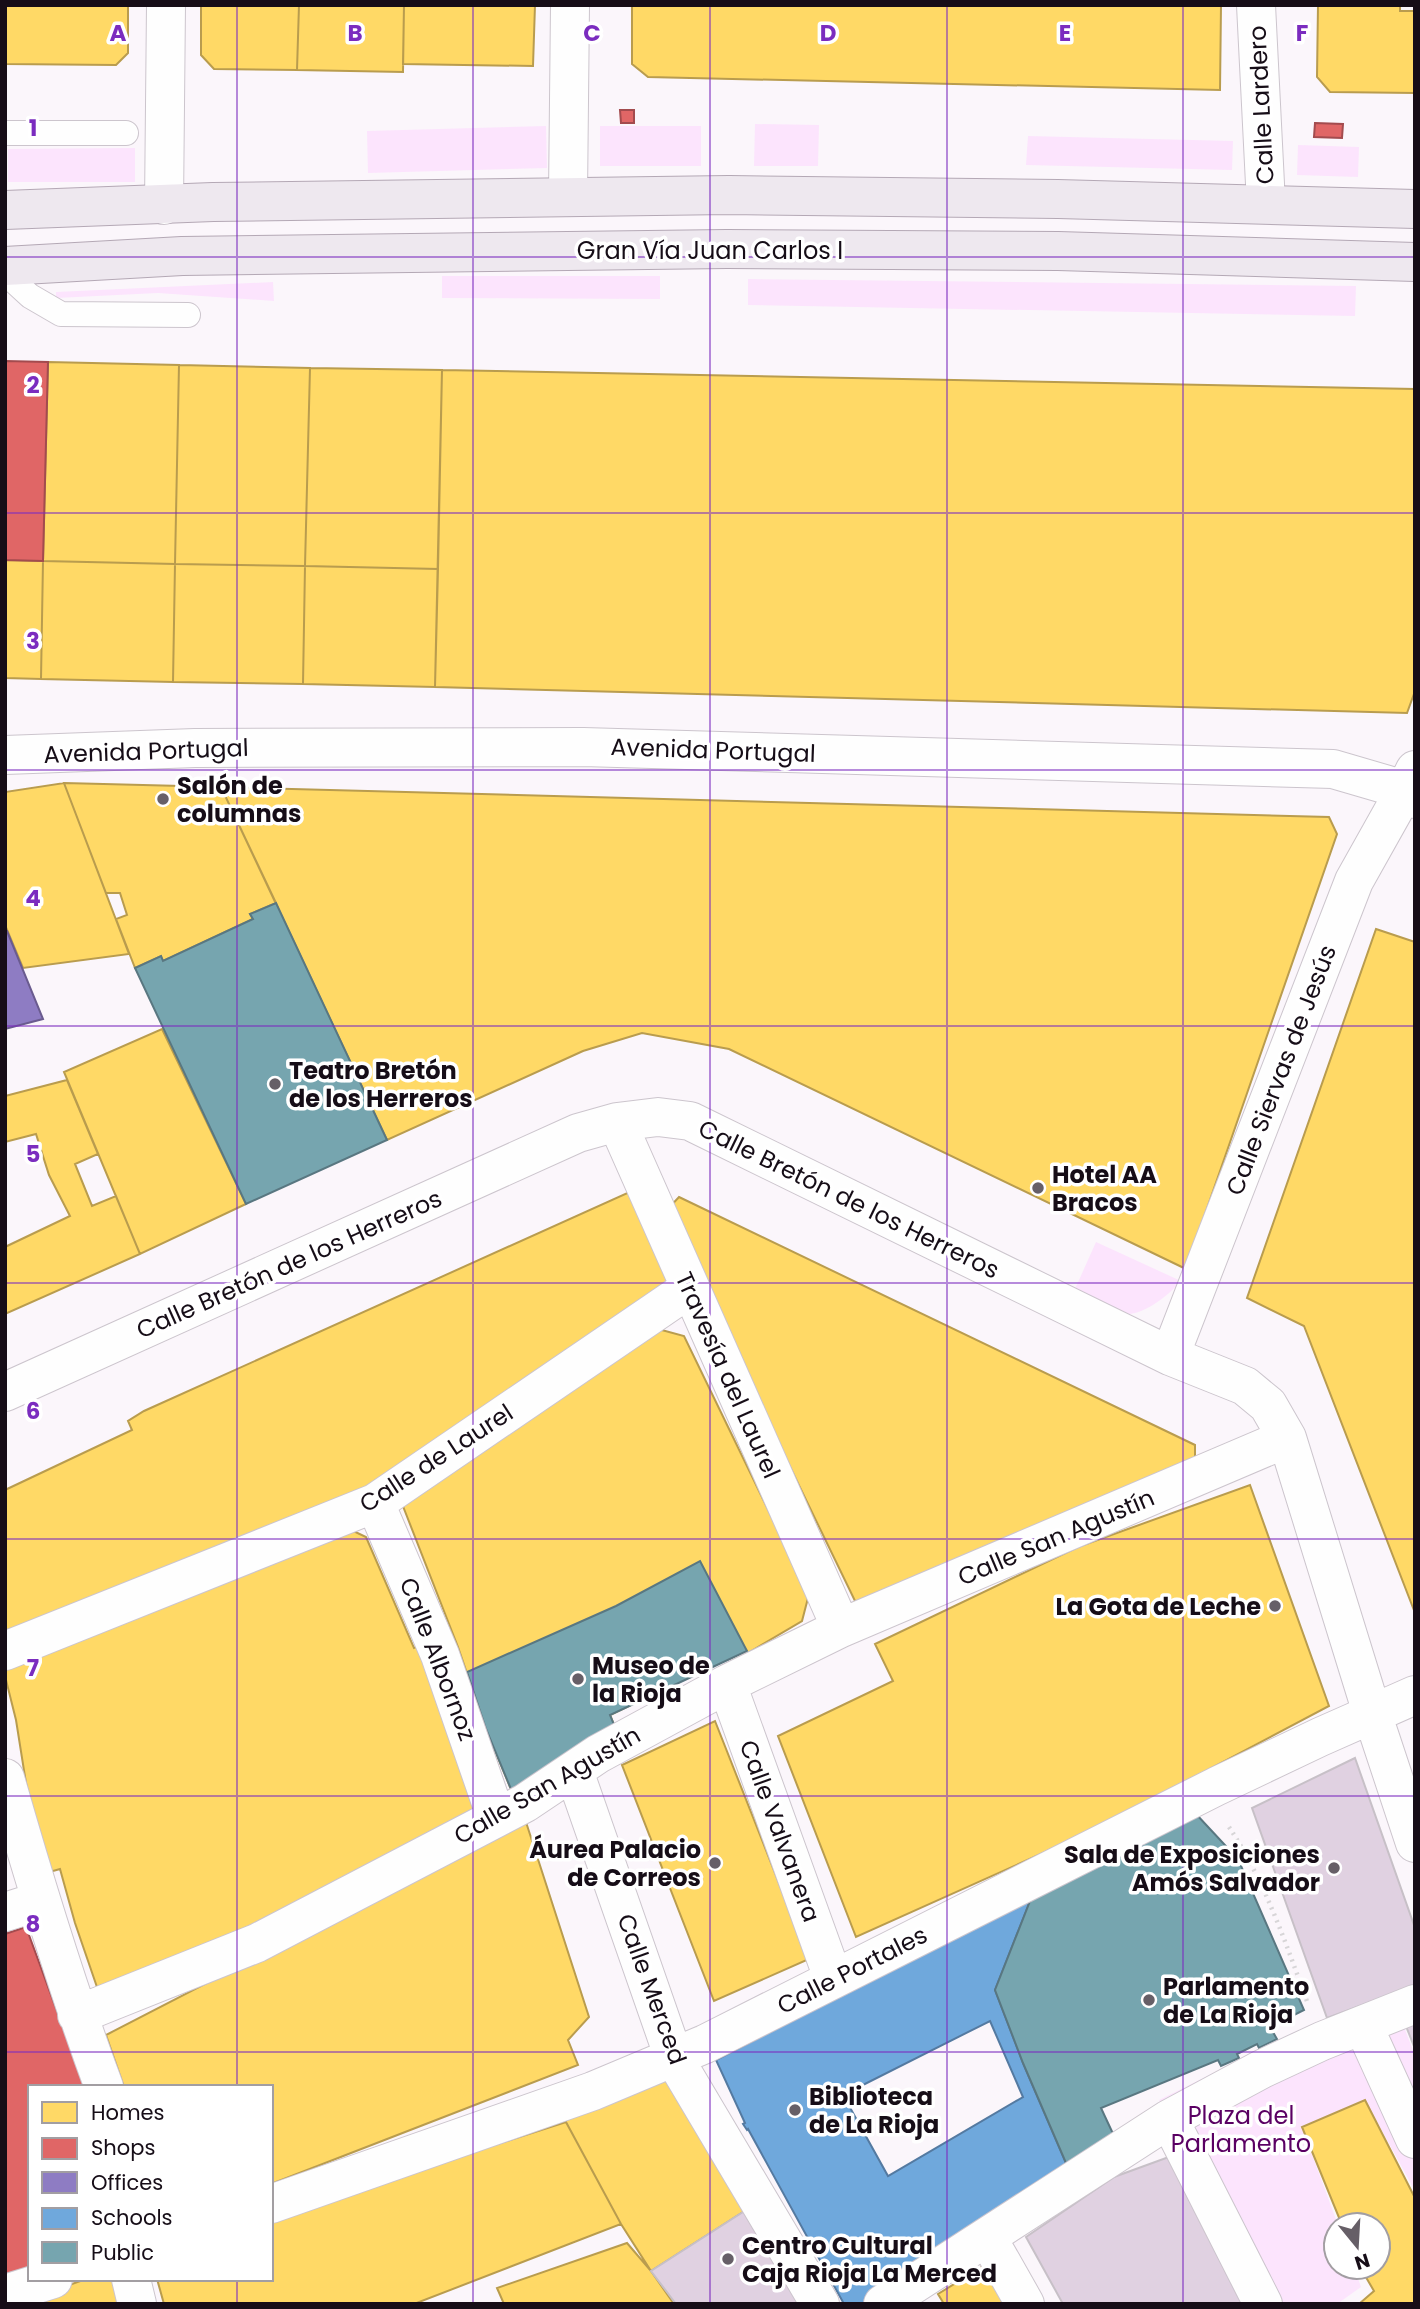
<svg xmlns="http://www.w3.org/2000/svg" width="1420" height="2309" viewBox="0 0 1420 2309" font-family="Poppins,sans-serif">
<rect width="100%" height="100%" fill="#fbf6fb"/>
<path fill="#fce4fd" d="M755,124L819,125L818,166H754Z
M546,126L547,168L368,173L367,131Z
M600,126H701V166H600Z
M1028,136L1233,141L1232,170L1026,165Z
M1298,145L1359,147L1358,177L1297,175Z
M135,148V182H8V149Z
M442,276H660V299L442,298Z
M748,279L1356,286L1355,316L748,305Z
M273,282L274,301L158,293L56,298V292Z
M1096,1242L1181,1281C1169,1295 1139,1320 1119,1313C1104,1308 1089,1297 1075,1289Z
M1392,1997L1415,2055V2191L1365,2100L1302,2127L1338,2225H1336V2267H1354L1361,2287L1337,2304H1263L1159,2100L1254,2053Z"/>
<path fill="#ffd966" stroke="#b99c4e" stroke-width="2" d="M5,5H128V53L116,65L5,64Z
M201,5H299L297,70L214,69L201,55Z
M299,5H404L403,72L297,70Z
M404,5H535L533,66L403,64Z
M632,5H1221L1220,90L648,77L632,64Z
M1318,5H1400V11H1415V93L1330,92L1317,77Z
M48,362L179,365L175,564L43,561Z
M179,365L310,368L305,566L175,564Z
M310,368L442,370L438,569L305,566Z
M442,370L1415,389V691L1407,713L435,687Z
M5,560L43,561L41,679L5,678Z
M43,561L175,564L173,682L41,679Z
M175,564L305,566L303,684L173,682Z
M305,566L438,569L435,687L303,684Z
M64,783L221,787L276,903L250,914L253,919L163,961L161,956L135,968L116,919L127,915L120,893H106Z
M64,783L129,954L23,968L5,925V792Z
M221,787L1329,817L1337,834L1186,1269L729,1049L642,1033L583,1051L387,1140Z
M1376,929L1415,942V1613L1304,1326L1247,1298Z
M162,1029L246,1204L140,1254L64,1072Z
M67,1080L98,1154L75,1164L92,1206L116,1196L140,1254L5,1314V1247L70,1216L49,1175L36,1134L5,1142V1096Z
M634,1190L677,1277L363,1493L5,1639V1490L132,1430L128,1421L144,1411Z
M679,1197L1195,1445V1472L856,1603L666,1211Z
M658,1329L684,1336L809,1594L802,1621L748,1653L747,1651L706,1669L610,1715L617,1732L513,1794L486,1729L458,1647L399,1496Z
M1250,1485L1329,1706L1092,1831L856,1937L778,1736L893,1681L875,1644L1078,1547Z
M347,1528L366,1537L414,1648L432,1641L491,1807L305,1904L98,1990L75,1923L60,1869L46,1873L26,1783L16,1720L5,1676V1663Z
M715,1721L809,1959L714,2001L622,1765Z
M525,1819L589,2017L568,2040L578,2065L271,2184V2087H124L106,2035Z
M677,2076L754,2205L651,2271L621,2224L566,2122L564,2115Z
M1365,2100L1415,2198V2304H1359L1374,2291L1360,2267H1378V2225H1342L1302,2127Z
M566,2122L621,2224L414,2304H164L157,2279H271V2212L385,2180Z
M627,2243L651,2271L674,2304H504L497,2288Z
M990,2262L1013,2304H944L938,2294Z
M86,2279H122V2304H16Z"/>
<path fill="#e06666" stroke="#a34b4e" stroke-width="2" d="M620,110H634V123H621Z
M1315,123L1343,124L1342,138L1314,137Z
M5,361L48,362L43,561L5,560Z
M26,1927L85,2087H30V2268L5,2275V1934Z"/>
<path fill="#8e7cc3" stroke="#6a5b8f" stroke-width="2" d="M5,931H7L43,1019L5,1029Z"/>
<path fill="#6fa8dc" stroke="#547aa1" stroke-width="2" fill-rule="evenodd" d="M1032,1896L995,1990L1023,2063L1069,2170L872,2304H844L748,2129L747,2130L743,2124L745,2123L716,2060ZM990,2021L1023,2097L888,2176L843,2095Z"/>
<path fill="#76a5af" stroke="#597781" stroke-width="2" d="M276,903L387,1140L246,1204L135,968L161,956L163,961L253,919L250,914Z
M700,1561L747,1651L610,1715L617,1732L513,1794L486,1729L467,1672L616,1606Z
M1196,1814L1238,1859L1304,2010L1270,2027L1277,2039L1259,2048L1257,2044L1237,2054L1239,2058L1221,2066L1218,2060L1101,2108L1115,2138L1069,2170L1023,2063L995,1990L1032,1896Z"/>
<path fill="#e0d1e1" stroke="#c7c0c7" stroke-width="2" d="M1355,1758L1415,1928V1986L1327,2018L1252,1808Z
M1415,2023V2049L1406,2026Z
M1177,2154L1254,2304H1063L1026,2237L1114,2177Z
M754,2205L811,2304H676L651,2271Z"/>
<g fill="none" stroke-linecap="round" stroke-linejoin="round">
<g stroke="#ccc5cd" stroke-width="26">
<path id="lane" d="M5,133H126
M5,273L30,296L61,314L188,315"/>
</g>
<g stroke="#ccc5cd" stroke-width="40">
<path id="street" d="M1256,5L1266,204
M568,196L570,5
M164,205L166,5
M5,755L195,748L583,747L1333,769L1405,790L1415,799
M617,1122L841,1628
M1170,1356L1354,881L1405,790L1415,770
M5,1392L578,1133L617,1122L658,1117L690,1121L1170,1356L1245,1386L1268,1405L1287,1438L1372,1713L1415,1843
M375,1503L440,1655L496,1817
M5,1651L375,1503L690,1288
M727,1684L833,1978
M574,1771L674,2058L820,2304
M5,1778C35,1883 66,1985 104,2087
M5,1912L40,1901
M77,2015L257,1943L525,1803L598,1754L727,1684L841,1628L1287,1438
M1363,2025L1415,2139
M1169,2119L1263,2304
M271,2204L593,2091L705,2044L1217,1786L1320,1737L1415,1695
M987,2237L1025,2304
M131,2279L137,2304
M5,2294L53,2279
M883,2304L1169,2119L1262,2069L1322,2041L1415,2004"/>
</g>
<g stroke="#b4a8b5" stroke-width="40">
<path id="primary" d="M5,210L213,202L729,195L1058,199L1415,209
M5,266L182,256L727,249L1058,251L1415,262"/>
</g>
<path stroke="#d7d5d7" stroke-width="4.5" stroke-dasharray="2 5" stroke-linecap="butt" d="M1229,1827C1265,1881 1286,1944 1308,2004"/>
<use href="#lane" stroke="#fefefe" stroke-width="24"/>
<use href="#street" stroke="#fefefe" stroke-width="38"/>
<use href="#primary" stroke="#eee8ef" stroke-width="38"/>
</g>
<path fill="none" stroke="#7b2cbf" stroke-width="2" stroke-opacity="0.55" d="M237,5V2087M473,5V2304M710,5V2304M947,5V2304M1183,5V2304M5,257H1415M5,513H1415M5,770H1415M5,1026H1415M5,1283H1415M5,1539H1415M5,1796H1415M5,2052H1415M237,2279V2304"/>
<g fill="#665f67" stroke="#fff" stroke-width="2.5">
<circle cx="163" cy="799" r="7"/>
<circle cx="275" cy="1084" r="7"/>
<circle cx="1038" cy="1188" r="7"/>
<circle cx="1275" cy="1606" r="7"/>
<circle cx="578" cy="1679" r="7"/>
<circle cx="715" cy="1863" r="7"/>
<circle cx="1334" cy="1868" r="7"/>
<circle cx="1149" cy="2000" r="7"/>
<circle cx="795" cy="2110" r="7"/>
<circle cx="728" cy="2259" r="7"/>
</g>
<g text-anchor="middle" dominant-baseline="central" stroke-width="7" stroke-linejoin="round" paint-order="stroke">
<g font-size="24" fill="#160d17" stroke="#fff">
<text transform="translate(1261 105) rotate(-93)">Calle Lardero</text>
<text x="710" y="250">Gran Vía Juan Carlos I</text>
<text transform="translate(713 750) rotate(2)">Avenida Portugal</text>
<text transform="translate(146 751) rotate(-2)">Avenida Portugal</text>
<text transform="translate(1281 1070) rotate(-69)">Calle Siervas de Jesús</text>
<text transform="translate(849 1199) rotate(26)">Calle Bretón de los Herreros</text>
<text transform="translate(289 1264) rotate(-24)">Calle Bretón de los Herreros</text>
<text transform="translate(728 1375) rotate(66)">Travesía del Laurel</text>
<text transform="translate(436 1458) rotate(-33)">Calle de Laurel</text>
<text transform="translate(1056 1537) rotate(-23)">Calle San Agustín</text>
<text transform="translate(438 1659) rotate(69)">Calle Albornoz</text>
<text transform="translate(547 1785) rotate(-30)">Calle San Agustín</text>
<text transform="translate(780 1831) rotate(70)">Calle Valvanera</text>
<text transform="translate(852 1970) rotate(-27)">Calle Portales</text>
<text transform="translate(652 1989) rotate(70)">Calle Merced</text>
</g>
<g font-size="24" font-weight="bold" fill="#160d17" stroke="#fff" text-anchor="start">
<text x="177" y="785">Salón de<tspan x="177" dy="28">columnas</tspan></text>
<text x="289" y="1070">Teatro Bretón<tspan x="289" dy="28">de los Herreros</tspan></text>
<text x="1052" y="1174">Hotel AA<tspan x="1052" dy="28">Bracos</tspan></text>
<text x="1261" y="1606" text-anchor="end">La Gota de Leche</text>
<text x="592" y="1665">Museo de<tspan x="592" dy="28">la Rioja</tspan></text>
<text x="701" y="1849" text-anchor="end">Áurea Palacio<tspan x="701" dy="28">de Correos</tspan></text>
<text x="1320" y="1854" text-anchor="end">Sala de Exposiciones<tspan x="1320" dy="28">Amós Salvador</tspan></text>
<text x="1163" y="1986">Parlamento<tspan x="1163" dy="28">de La Rioja</tspan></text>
<text x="809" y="2096">Biblioteca<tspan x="809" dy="28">de La Rioja</tspan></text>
<text x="742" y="2245">Centro Cultural<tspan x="742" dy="28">Caja Rioja La Merced</tspan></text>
</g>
<g font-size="24" fill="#5a0063" stroke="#fff">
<text x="1241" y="2115">Plaza del<tspan x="1241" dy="28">Parlamento</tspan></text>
</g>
</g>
<g font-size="23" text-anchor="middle" font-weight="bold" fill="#7b2cbf" stroke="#fff" stroke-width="7" stroke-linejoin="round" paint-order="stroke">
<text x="118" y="41">A</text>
<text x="355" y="41">B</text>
<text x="592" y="41">C</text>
<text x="828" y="41">D</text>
<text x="1065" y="41">E</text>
<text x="1302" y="41">F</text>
<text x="33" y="136">1</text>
<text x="33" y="393">2</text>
<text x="33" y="649">3</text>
<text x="33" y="906">4</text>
<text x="33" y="1162">5</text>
<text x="33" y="1419">6</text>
<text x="33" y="1676">7</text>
<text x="33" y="1932">8</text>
</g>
<rect width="1420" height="2309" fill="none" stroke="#160d17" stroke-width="14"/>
<rect x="28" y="2085" width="245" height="196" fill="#ffffff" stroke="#a29ea2" stroke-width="2"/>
<rect x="42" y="2102" width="35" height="21" fill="#ffd966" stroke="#a29ea2" stroke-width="2"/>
<text x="91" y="2120" font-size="21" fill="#160d17">Homes</text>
<rect x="42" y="2138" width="35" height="21" fill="#e06666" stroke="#a29ea2" stroke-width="2"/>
<text x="91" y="2155" font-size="21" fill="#160d17">Shops</text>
<rect x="42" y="2172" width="35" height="21" fill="#8e7cc3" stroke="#a29ea2" stroke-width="2"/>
<text x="91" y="2190" font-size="21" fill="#160d17">Offices</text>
<rect x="42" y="2208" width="35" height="21" fill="#6fa8dc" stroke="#a29ea2" stroke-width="2"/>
<text x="91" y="2225" font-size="21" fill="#160d17">Schools</text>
<rect x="42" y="2242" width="35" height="21" fill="#76a5af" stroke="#a29ea2" stroke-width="2"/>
<text x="91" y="2260" font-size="21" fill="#160d17">Public</text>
<g transform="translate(1357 2246) rotate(162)"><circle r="33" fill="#ffffff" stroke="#a29ea2" stroke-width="2"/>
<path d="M0-5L12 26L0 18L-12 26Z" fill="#665f67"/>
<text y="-10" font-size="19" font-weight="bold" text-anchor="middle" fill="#160d17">N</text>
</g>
</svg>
